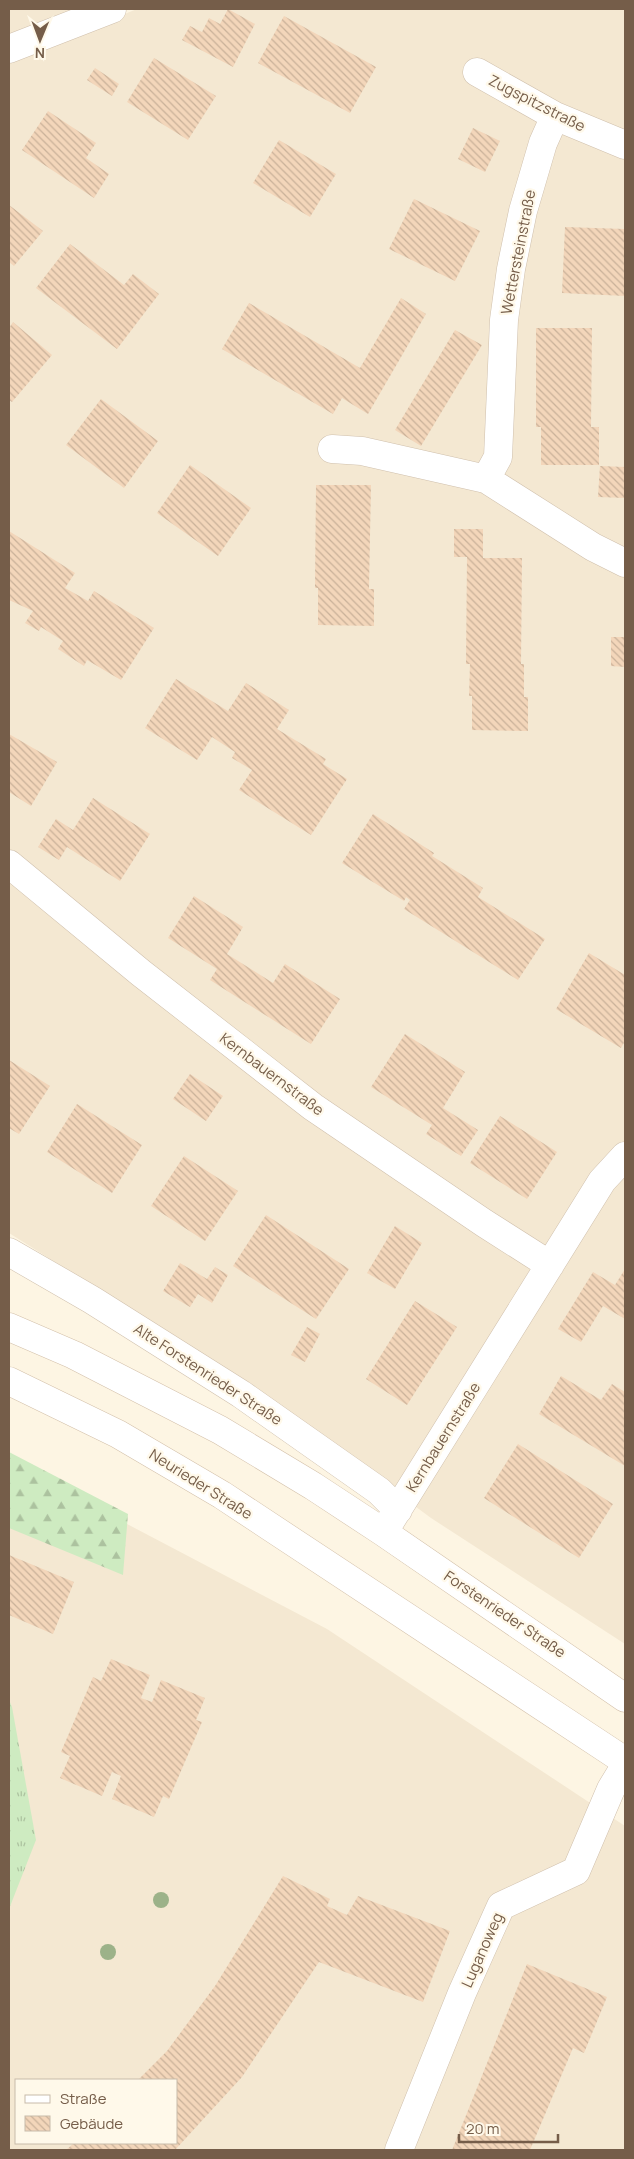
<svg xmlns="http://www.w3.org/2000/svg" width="634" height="2159" viewBox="0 0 634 2159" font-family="Manrope,sans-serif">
<defs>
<pattern id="grass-tufts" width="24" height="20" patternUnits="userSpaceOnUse" patternTransform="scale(1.25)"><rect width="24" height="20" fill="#ceebc1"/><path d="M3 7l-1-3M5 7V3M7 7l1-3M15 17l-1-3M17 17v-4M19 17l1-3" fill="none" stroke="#acc29f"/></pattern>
<pattern id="forest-firs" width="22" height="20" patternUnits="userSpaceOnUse" patternTransform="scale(1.25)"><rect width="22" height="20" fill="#ceebc1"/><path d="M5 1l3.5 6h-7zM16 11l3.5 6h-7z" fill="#acc29f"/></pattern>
<pattern id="building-back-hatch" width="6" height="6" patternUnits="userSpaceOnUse" patternTransform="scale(1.25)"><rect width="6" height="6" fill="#f3d6ba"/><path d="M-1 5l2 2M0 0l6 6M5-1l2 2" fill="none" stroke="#c9b199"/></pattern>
</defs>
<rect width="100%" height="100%" fill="#fdf5e3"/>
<path fill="#f4e8d2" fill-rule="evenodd" d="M9,9H85L9,39Z
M137,9H625V1644L431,1518L258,1390L9,1233V61Z
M9,1462L327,1629L625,1826V2150H9ZM16,2080H176V2143H16Z"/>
<path fill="url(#grass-tufts)" d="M9,1700L12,1707L36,1840L9,1909Z"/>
<path fill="url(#forest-firs)" d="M9,1452L128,1514L123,1575L9,1528Z"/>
<path fill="url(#building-back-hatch)" d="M228,9L255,24L233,67L182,40L190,26L202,32L209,18L220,24Z
M284,16L376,67L350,113L258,63Z
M154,58L216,96L188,140L127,102Z
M95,68L119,84L112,96L87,80Z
M48,111L96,143L86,158L109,174L94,198L22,150Z
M473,128L500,141L485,172L458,159Z
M279,140L336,174L310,217L253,183Z
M414,199L480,231L455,281L389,249Z
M9,205L43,231L14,266L9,262Z
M565,227L625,229V296L562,293Z
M70,244L124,285L133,274L159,294L117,349L36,288Z
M401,298L426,314L368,414L342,398L333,414L222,349L249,303L360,368Z
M13,322L52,355L12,402L9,400V328Z
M536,328H592L591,427H599V465H541V427H536Z
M455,330L482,345L421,446L395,430Z
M101,399L158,441L124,488L66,445Z
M190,465L251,508L218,556L157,513Z
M600,466L625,467V498L598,497Z
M316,485H371L369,589H374V626L318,625V588H315Z
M454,529H483V558H522L521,664H524V697H528V731L472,730V696H469L470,664H466L467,557H454Z
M9,531L75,573L65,588L88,601L94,591L154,628L121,680L87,660L84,666L58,649L63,641L41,627L39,631L25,623L33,611L9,600Z
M611,637H625V667L611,666Z
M176,679L228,711L246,683L289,710L277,729L326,759L323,764L347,779L311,835L239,790L252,770L232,758L235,752L212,737L197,760L145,728Z
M9,734L57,762L31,806L9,792Z
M93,798L150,834L120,881L67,847L59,860L38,847L56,819L73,830Z
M373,814L434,853L432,856L483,888L478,897L545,939L518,980L404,909L410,900L406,897L404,901L342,863Z
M194,896L243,927L227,954L273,983L285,964L340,999L311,1044L210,980L217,969L168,938Z
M589,953L625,975V1041L621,1048L556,1009Z
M405,1034L465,1072L443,1108L478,1130L461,1156L426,1134L432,1125L371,1087Z
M9,1060L50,1086L19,1134L9,1128Z
M190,1074L223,1096L206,1121L173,1099Z
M77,1104L142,1145L112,1193L47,1152Z
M500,1116L557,1152L527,1199L470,1163Z
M184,1156L238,1191L205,1241L151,1206Z
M266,1215L349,1269L316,1319L233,1266Z
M395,1226L422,1243L395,1289L367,1273Z
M180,1263L207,1279L215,1267L228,1275L212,1303L198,1294L190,1307L163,1291Z
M625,1269V1319L603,1306L581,1342L558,1329L593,1272L615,1285Z
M415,1301L457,1327L407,1405L366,1379Z
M307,1327L320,1334L305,1362L291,1355Z
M561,1376L601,1400L612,1384L625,1392V1466L539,1414Z
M518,1444L613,1504L579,1558L484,1498Z
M9,1555L74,1582L53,1634L9,1615Z
M111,1659L150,1675L141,1698L152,1702L161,1680L205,1698L196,1720L202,1722L169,1799L163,1796L154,1817L112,1799L121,1776L112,1772L102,1796L60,1778L70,1756L61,1752L93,1677L101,1681Z
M283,1876L330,1899L327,1906L347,1915L358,1896L450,1931L423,2002L319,1962L242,2077L175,2150H66L74,2143H176V2080H138L167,2051L215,1986Z
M527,1964L607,1997L584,2053L573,2048L530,2150H452Z"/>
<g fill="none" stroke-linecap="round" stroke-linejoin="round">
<g stroke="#d0c0ad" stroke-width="29">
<path id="minor" d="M9,49L112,9
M477,72L555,116L625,145
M332,449L362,451L486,479L593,547L625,563
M486,479L498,457L504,320L511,269L523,211L543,143L555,116
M9,864L141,973L313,1107L484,1223L550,1265
M9,1252L92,1300L241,1394L379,1491L398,1510
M388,1525L602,1181L625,1156
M399,2150L462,1993L501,1906L576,1871L611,1789L625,1766"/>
</g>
<g stroke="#d3c0aa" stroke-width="29">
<path id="secondary" d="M9,1327L74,1355L220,1430L313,1486L383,1532L625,1698
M9,1381L118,1434L222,1495L625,1761"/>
</g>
<use href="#minor" stroke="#fff" stroke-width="28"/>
<use href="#secondary" stroke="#fff" stroke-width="28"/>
</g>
<g fill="#9cb289">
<circle cx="161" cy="1900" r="8"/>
<circle cx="108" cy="1952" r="8"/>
</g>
<g text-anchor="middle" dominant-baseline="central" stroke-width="4.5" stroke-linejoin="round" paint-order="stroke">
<g font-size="15" fill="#755d49" stroke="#fff9ea">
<text transform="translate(537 103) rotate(27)">Zugspitzstraße</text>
<text transform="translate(518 252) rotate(-79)">Wettersteinstraße</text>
<text transform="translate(272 1074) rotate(37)">Kernbauernstraße</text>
<text transform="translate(208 1374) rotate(33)">Alte Forstenrieder Straße</text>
<text transform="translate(443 1437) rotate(-58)">Kernbauernstraße</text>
<text transform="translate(201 1484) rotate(32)">Neurieder Straße</text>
<text transform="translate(505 1614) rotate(34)">Forstenrieder Straße</text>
<text transform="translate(482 1950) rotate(-66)">Luganoweg</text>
</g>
</g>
<rect width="634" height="2159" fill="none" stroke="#755d49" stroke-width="20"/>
<rect x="15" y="2079" width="162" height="65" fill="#fff9ea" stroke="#c8bbaa"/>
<rect x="25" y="2095" width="25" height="8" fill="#ffffff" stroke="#c8bbaa"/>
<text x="60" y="2104" font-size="15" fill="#755d49">Straße</text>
<rect x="25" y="2116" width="25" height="15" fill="url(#building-back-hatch)" stroke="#c8bbaa"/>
<text x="60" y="2129" font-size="15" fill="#755d49">Gebäude</text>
<g transform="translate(40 40) rotate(181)" stroke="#fff9ea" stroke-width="4" paint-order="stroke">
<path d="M0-4L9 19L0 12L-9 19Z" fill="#755d49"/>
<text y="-8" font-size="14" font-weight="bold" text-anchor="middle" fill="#755d49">N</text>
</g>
<path d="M459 2134v8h99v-8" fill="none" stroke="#755d49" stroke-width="2.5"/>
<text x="466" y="2134" font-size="15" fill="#755d49" stroke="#fff9ea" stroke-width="4" paint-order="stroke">20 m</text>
</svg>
